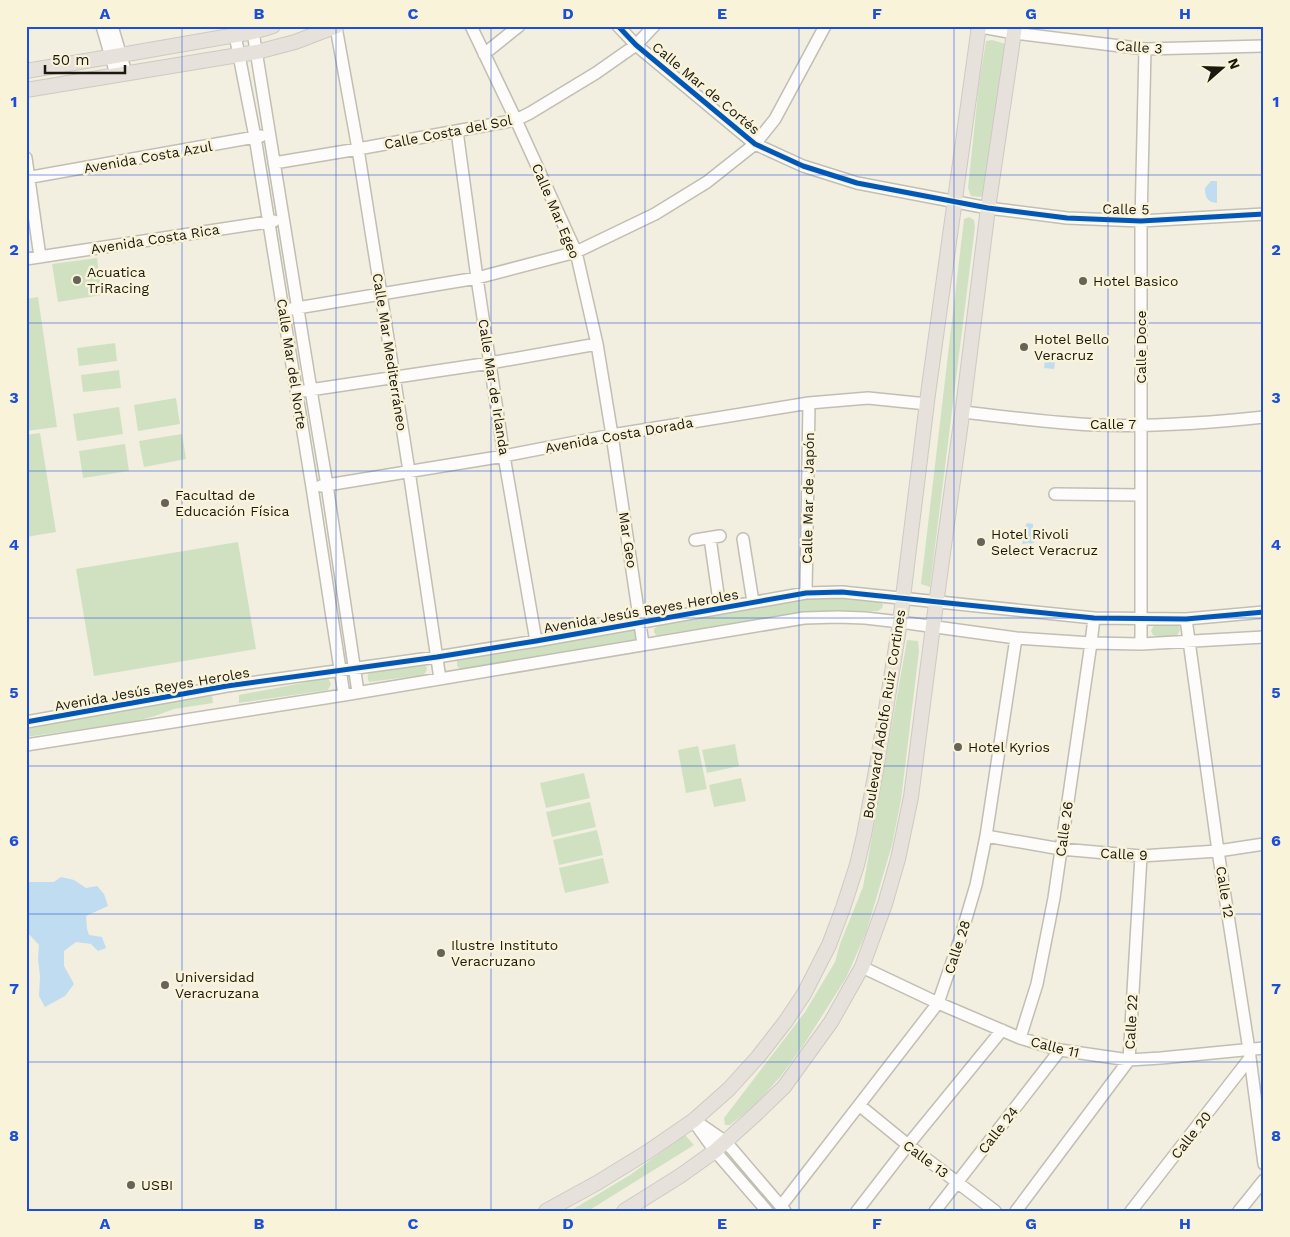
<svg xmlns="http://www.w3.org/2000/svg" width="1290" height="1237" viewBox="0 0 1290 1237" font-family="'Work Sans',sans-serif">
<rect width="100%" height="100%" fill="#f2eee0"/>
<path fill="#d0e1c2" d="M992,40L1006,44L1005,52L983,195L980,197L971,196L968,188L979,83L986,41Z
M969,217L974,220L975,227L930,587L921,584L964,219Z
M97,258L102,295L58,302L52,264Z
M38,297L57,427L26,431V299Z
M115,343L117,361L79,366L77,348Z
M119,370L121,388L83,392L81,375Z
M176,398L180,424L138,431L134,405Z
M119,407L123,434L77,441L73,414Z
M40,433L56,532L26,537V435Z
M182,434L186,459L144,467L139,441Z
M125,444L129,471L83,478L79,451Z
M238,542L256,649L94,676L76,569Z
M828,598L880,600L883,605L882,608L878,611L817,612L782,616L660,635H656L654,632V629L659,625L807,599Z
M1156,623L1179,624L1180,630L1177,636H1156L1153,635L1151,631L1154,625Z
M635,629L637,633V638L632,641L461,670L457,666V658Z
M907,640L918,641L919,651L901,800L892,845L866,933L846,978L803,1046L781,1076L755,1105L730,1125H725L724,1118L805,1012L835,962L840,944L863,887Z
M423,663L427,668L426,672L423,675L369,682C367,678 367,674 371,671Z
M328,678L331,684L328,690L239,703V695Z
M212,696L213,703L174,709L155,716L132,722L26,737V724Z
M735,744L739,766L707,773L702,750Z
M698,746L707,789L686,793L678,750Z
M584,773L590,798L546,808L540,783Z
M741,778L746,801L714,807L709,785Z
M590,802L596,827L552,837L546,812Z
M597,830L603,855L559,865L553,840Z
M603,858L609,883L565,893L559,868Z
M685,1135L694,1145L588,1211H570L630,1175Z"/>
<path fill="#c0dcf0" d="M1211,181H1217V203C1208,202 1205,198 1205,188Z
M1046,352L1056,353L1054,369L1044,368Z
M1027,523L1033,524V531H1036L1034,543H1032V545L1029,543L1022,544L1023,541L1021,540L1023,529H1024Z
M61,877L74,880L86,888L97,886L104,894L108,906L86,916L87,929L89,935L102,937L106,948L98,951L91,944L76,942L64,951V966L74,984L65,996L45,1007L39,996L40,976L38,959L39,945L26,931V882H54Z"/>
<g fill="none" stroke-linecap="round" stroke-linejoin="round">
<g stroke="#c1beb3" stroke-width="14">
<path id="minor" d="M102,26L116,74
M112,26L126,73
M471,26L516,120L576,252L597,344L612,435L643,644
M618,26L636,45L755,144L803,166L857,183L988,208L1067,218L1141,221L1264,214
M976,26L1014,33L1145,49L1264,46
M336,27L358,149L409,471L440,679
M253,32L311,390L327,485L358,692
M235,35L255,137L283,310L312,487L344,695
M484,54L519,26
M457,131L477,278L504,456L536,641
M26,158L40,257
M274,163L358,149L516,120L530,113L596,73L636,45L654,26
M26,178L261,136
M26,259L274,221
M291,309L477,278L576,252L655,214L707,182L755,144L775,119L825,26
M303,391L490,363L597,344
M963,412C1007,417 1051,423 1096,425C1152,427 1208,423 1264,417
M321,486L504,456L612,435L809,403L868,398L927,404
M1055,494L1141,495
M710,538L720,608
M743,539L753,602
M695,540L720,536
M806,593L809,403
M1186,619L1218,851L1249,1050L1264,1164
M1141,644V221L1145,49
M26,722L227,686L437,657L536,641L806,593L842,592L1094,618L1186,619L1264,612
M26,745L344,695L804,618L838,617L865,618L900,622L1016,638L1091,643L1141,644L1264,637
M986,836L1061,849L1141,856L1218,851L1264,844
M862,967L938,1003L1020,1038L1060,1050L1129,1060L1161,1058L1264,1048
M1020,1038L1037,984L1054,898L1091,643L1094,618
M859,1105L908,1145L995,1211
M694,1120L726,1142L785,1211
M697,1126L715,1151L767,1211
M781,1206L938,1003L960,939L976,885L986,836L1016,638
M857,1211L908,1145L1002,1030
M935,1211L1060,1050
M1016,1211L1129,1060L1141,856
M1131,1211L1250,1058
M1239,1211L1264,1180"/>
</g>
<g stroke="#cccac4" stroke-width="16">
<path id="major" d="M26,71L121,55L253,32L273,26
M26,90L257,52L295,42L337,26
M546,1211L597,1183L649,1151L694,1120L729,1089L758,1057L786,1021L804,994L829,945L843,908L857,865L864,835L877,765L900,622L928,394L979,26
M624,1211L680,1176L715,1151L756,1114L784,1087L831,1022L862,967L885,904L898,859L911,797L933,626L964,400L988,208L1015,26"/>
</g>
<use href="#minor" stroke="#fdfcfa" stroke-width="11"/>
<use href="#major" stroke="#e6e1da" stroke-width="14"/>
<g stroke="#f9f3d9" stroke-width="8">
<path id="cycleway" d="M618,26L636,45L755,144L803,166L857,183L988,208L1067,218L1141,221L1264,214
M26,722L227,686L437,657L536,641L806,593L842,592L1094,618L1186,619L1264,612"/>
</g>
<use href="#cycleway" stroke="#0057b8" stroke-width="5"/>
</g>
<path fill="none" stroke="#1d4ed8" stroke-width="1" stroke-opacity="0.55" d="M182,26V1211M336,26V1211M491,26V1211M645,26V1211M799,26V1211M954,26V1211M1108,26V1211M26,175H1264M26,323H1264M26,471H1264M26,618H1264M26,766H1264M26,914H1264M26,1062H1264"/>
<g fill="#666358" stroke="#f9f3d9" stroke-width="2">
<circle cx="77" cy="280" r="5"/>
<circle cx="1083" cy="281" r="5"/>
<circle cx="1024" cy="347" r="5"/>
<circle cx="165" cy="503" r="5"/>
<circle cx="981" cy="542" r="5"/>
<circle cx="958" cy="747" r="5"/>
<circle cx="441" cy="953" r="5"/>
<circle cx="165" cy="985" r="5"/>
<circle cx="131" cy="1185" r="5"/>
</g>
<g text-anchor="middle" dominant-baseline="central" stroke-width="5" stroke-linejoin="round" paint-order="stroke">
<g font-size="14" fill="#1a180f" stroke="#f9f3d9">
<text transform="translate(1139 47) rotate(4)">Calle 3</text>
<text transform="translate(706 88) rotate(40)">Calle Mar de Cortés</text>
<text transform="translate(448 132) rotate(-11)">Calle Costa del Sol</text>
<text transform="translate(148 157) rotate(-10)">Avenida Costa Azul</text>
<text transform="translate(1126 209) rotate(1)">Calle 5</text>
<text transform="translate(556 211) rotate(67)">Calle Mar Egeo</text>
<text transform="translate(155 239) rotate(-9)">Avenida Costa Rica</text>
<text transform="translate(1141 347) rotate(-90)">Calle Doce</text>
<text transform="translate(390 352) rotate(81)">Calle Mar Mediterráneo</text>
<text transform="translate(292 364) rotate(81)">Calle Mar del Norte</text>
<text transform="translate(494 387) rotate(81)">Calle Mar de Irlanda</text>
<text x="1113" y="424">Calle 7</text>
<text transform="translate(619 435) rotate(-10)">Avenida Costa Dorada</text>
<text transform="translate(808 498) rotate(-89)">Calle Mar de Japón</text>
<text transform="translate(628 540) rotate(81)">Mar Geo</text>
<text transform="translate(641 611) rotate(-10)">Avenida Jesús Reyes Heroles</text>
<text transform="translate(152 689) rotate(-10)">Avenida Jesús Reyes Heroles</text>
<text transform="translate(884 714) rotate(-81)">Boulevard Adolfo Ruiz Cortines</text>
<text transform="translate(1064 829) rotate(-82)">Calle 26</text>
<text transform="translate(1124 854) rotate(3)">Calle 9</text>
<text transform="translate(1225 892) rotate(81)">Calle 12</text>
<text transform="translate(957 947) rotate(-72)">Calle 28</text>
<text transform="translate(1131 1022) rotate(-87)">Calle 22</text>
<text transform="translate(1055 1047) rotate(14)">Calle 11</text>
<text transform="translate(998 1130) rotate(-52)">Calle 24</text>
<text transform="translate(1191 1135) rotate(-52)">Calle 20</text>
<text transform="translate(926 1159) rotate(37)">Calle 13</text>
</g>
<g font-size="14" fill="#1a180f" stroke="#f9f3d9" text-anchor="start">
<text x="87" y="272">Acuatica<tspan x="87" dy="16">TriRacing</tspan></text>
<text x="1093" y="281">Hotel Basico</text>
<text x="1034" y="339">Hotel Bello<tspan x="1034" dy="16">Veracruz</tspan></text>
<text x="175" y="495">Facultad de<tspan x="175" dy="16">Educación Física</tspan></text>
<text x="991" y="534">Hotel Rivoli<tspan x="991" dy="16">Select Veracruz</tspan></text>
<text x="968" y="747">Hotel Kyrios</text>
<text x="451" y="945">Ilustre Instituto<tspan x="451" dy="16">Veracruzano</tspan></text>
<text x="175" y="977">Universidad<tspan x="175" dy="16">Veracruzana</tspan></text>
<text x="141" y="1185">USBI</text>
</g>
</g>
<rect width="1290" height="1237" fill="none" stroke="#f9f3d9" stroke-width="55"/>
<g transform="translate(1222 68) rotate(70)" stroke="#f9f3d9" stroke-width="4" paint-order="stroke">
<path d="M0-4L9 19L0 12L-9 19Z" fill="#1a180f"/>
<text y="-8" font-size="14" font-weight="bold" text-anchor="middle" fill="#1a180f">N</text>
</g>
<path d="M45 65v8h80v-8" fill="none" stroke="#1a180f" stroke-width="2.5"/>
<text x="52" y="65" font-size="15" fill="#1a180f" stroke="#f9f3d9" stroke-width="4" paint-order="stroke">50 m</text>
<rect x="28" y="28" width="1234" height="1182" fill="none" stroke="#1d4ed8" stroke-width="2"/>
<g font-size="16" text-anchor="middle" font-weight="bold" fill="#1d4ed8">
<text x="105" y="19">A</text>
<text x="259" y="19">B</text>
<text x="413" y="19">C</text>
<text x="568" y="19">D</text>
<text x="722" y="19">E</text>
<text x="877" y="19">F</text>
<text x="1031" y="19">G</text>
<text x="1185" y="19">H</text>
<text x="14" y="107">1</text>
<text x="1276" y="107">1</text>
<text x="14" y="255">2</text>
<text x="1276" y="255">2</text>
<text x="14" y="403">3</text>
<text x="1276" y="403">3</text>
<text x="14" y="550">4</text>
<text x="1276" y="550">4</text>
<text x="14" y="698">5</text>
<text x="1276" y="698">5</text>
<text x="14" y="846">6</text>
<text x="1276" y="846">6</text>
<text x="14" y="994">7</text>
<text x="1276" y="994">7</text>
<text x="14" y="1141">8</text>
<text x="1276" y="1141">8</text>
<text x="105" y="1229">A</text>
<text x="259" y="1229">B</text>
<text x="413" y="1229">C</text>
<text x="568" y="1229">D</text>
<text x="722" y="1229">E</text>
<text x="877" y="1229">F</text>
<text x="1031" y="1229">G</text>
<text x="1185" y="1229">H</text>
</g>
</svg>
